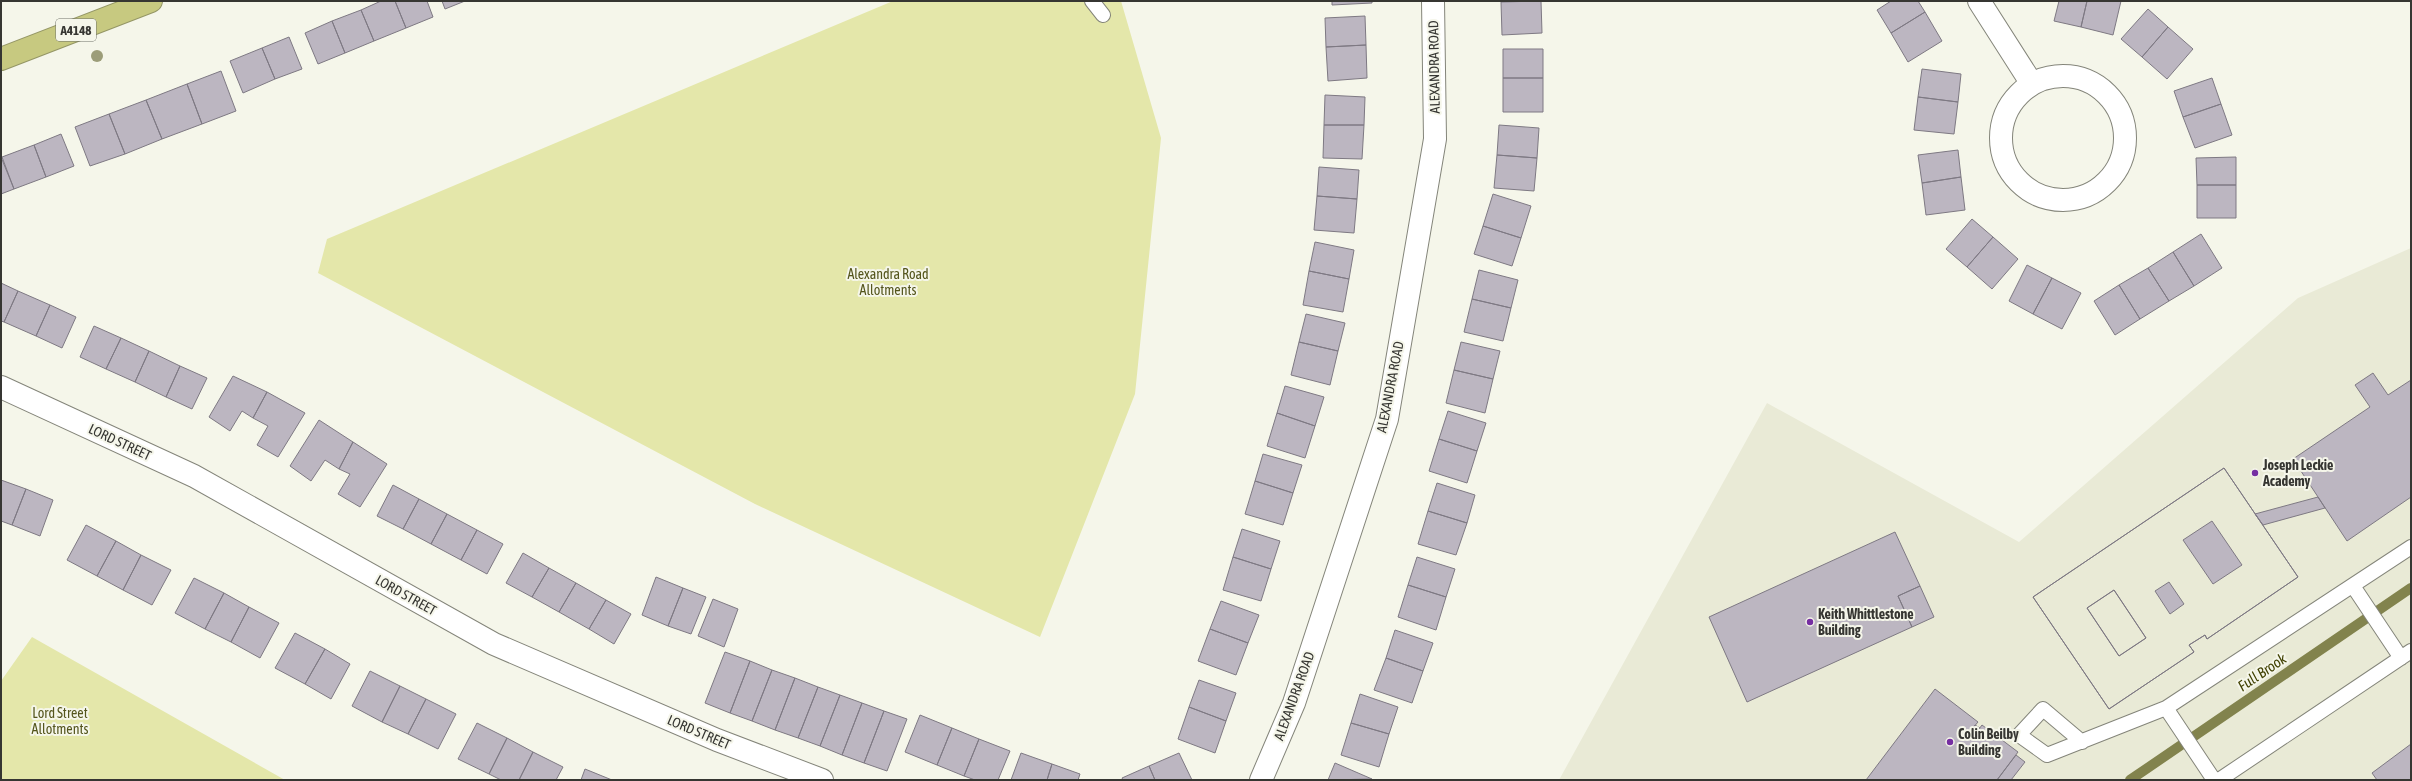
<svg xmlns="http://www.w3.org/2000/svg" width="2412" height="781" viewBox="0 0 2412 781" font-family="'Asap Condensed',sans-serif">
<rect width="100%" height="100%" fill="#f5f6ea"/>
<path fill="#e9ead6" d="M2411,248V780H1559L1767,403L2019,542L2298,298Z"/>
<path fill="#e4e7aa" d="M893,1H1121L1161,138L1135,394L1040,637L755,504L318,273L327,239Z
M32,637L285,780H1V681Z"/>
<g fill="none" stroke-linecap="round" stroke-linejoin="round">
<path stroke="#82834d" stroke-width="10" d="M2130,780L2411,588"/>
</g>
<path fill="#bcb6c1" stroke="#7e7983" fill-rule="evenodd" d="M381,1H395L406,28L374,41L361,10Z
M395,1H427L433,17L406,28Z
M442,1H465L445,9Z
M1332,1H1372V3L1332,5Z
M1541,1L1542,33L1502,35L1501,2Z
M1891,1H1918L1925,12L1891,33L1877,10Z
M2059,1H2087L2081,27L2054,21Z
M2087,1H2121L2113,35L2081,27Z
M2148,9L2168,27L2142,57L2121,39Z
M361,10L374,41L345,53L332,21Z
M1925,12L1942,41L1908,62L1891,33Z
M1365,16L1366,45L1326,47L1325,18Z
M332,21L345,53L318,64L305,33Z
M2168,27L2193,49L2167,79L2142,57Z
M289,37L302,69L275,79L262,48Z
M1366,45L1367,78L1328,81L1326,47Z
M262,48L275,79L243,93L230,61Z
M1503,49H1543V78H1503Z
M1922,69L1961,74L1958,102L1918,97Z
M221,71L236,111L202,124L187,84Z
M1503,78H1543V112H1503Z
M2212,78L2221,104L2183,117L2174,91Z
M187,84L202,124L162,139L146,100Z
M1325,95L1365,97L1364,125H1324Z
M1918,97L1958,102L1954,134L1914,130Z
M146,100L162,139L125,154L109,114Z
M2221,104L2232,135L2195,148L2183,117Z
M109,114L125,154L90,166L75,127Z
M1324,125H1364L1362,159L1323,158Z
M1499,125L1539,128L1537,158L1497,155Z
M61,134L74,166L46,177L34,145Z
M34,145L46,177L14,189L2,157Z
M1958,150L1961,177L1922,183L1918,155Z
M1497,155L1537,158L1534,191L1494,188Z
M1,157L14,189L1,194Z
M2236,157V185H2197L2196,158Z
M1319,167L1359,170L1357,199L1317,196Z
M1961,177L1965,210L1926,215L1922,183Z
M2197,185H2236V218H2197Z
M1493,194L1531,206L1521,238L1483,226Z
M1317,196L1357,199L1354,233L1314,230Z
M1972,219L1993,237L1967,267L1946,249Z
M1483,226L1521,238L1512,266L1474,254Z
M2201,234L2222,268L2194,286L2173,252Z
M1993,237L2018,259L1992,289L1967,267Z
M1315,242L1354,250L1349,279L1309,271Z
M2173,252L2194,286L2169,301L2148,268Z
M2027,265L2052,278L2033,314L2009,301Z
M2148,268L2169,301L2140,319L2119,285Z
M1479,270L1518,280L1511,308L1472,299Z
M1309,271L1349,279L1343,312L1303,305Z
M2052,278L2081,293L2062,329L2033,314Z
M1,283L18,291L4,322L1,321Z
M2119,285L2140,319L2115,335L2094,301Z
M18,291L50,305L36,336L4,322Z
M1472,299L1511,308L1503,341L1464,332Z
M50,305L76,317L62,348L36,336Z
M1306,314L1345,323L1338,351L1299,342Z
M94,326L121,338L106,369L80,357Z
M121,338L149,351L135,382L106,369Z
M1299,342L1338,351L1330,385L1291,375Z
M1461,342L1500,351L1493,379L1454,370Z
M149,351L180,366L166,397L135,382Z
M180,366L207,378L192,409L166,397Z
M1454,370L1493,379L1485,413L1446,403Z
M2373,373L2388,395L2411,380V497L2347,541L2293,459L2370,407L2355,385Z
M233,376L267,392L253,418L242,411L230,431L209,417Z
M1285,386L1324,397L1315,426L1277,413Z
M267,392L305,413L278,457L257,445L268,426L253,418Z
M1448,411L1486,423L1477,451L1439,439Z
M1277,413L1315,426L1305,458L1267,446Z
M319,420L353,442L339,469L325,460L311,481L290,466Z
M1439,439L1477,451L1467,483L1429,471Z
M353,442L387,464L360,507L338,494L350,474L339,469Z
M1263,454L1302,465L1293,493L1255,481Z
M2224,468L2298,577L2207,639L2205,635L2189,645L2194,652L2109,709L2033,597ZM2212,521L2242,565L2213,584L2183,540ZM2169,582L2184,604L2170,614L2155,591ZM2114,590L2146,638L2119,656L2087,608Z
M2224,468L2298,577L2207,639L2205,635L2189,645L2194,652L2109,709L2033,597Z
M1,480L26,489L12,525L1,521Z
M1255,481L1293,493L1283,525L1245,514Z
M1437,483L1475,495L1467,523L1428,511Z
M393,485L419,499L403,529L377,516Z
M26,489L53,500L40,536L12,525Z
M2318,497L2325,508L2263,525L2255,514Z
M419,499L447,514L431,544L403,529Z
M1428,511L1467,523L1456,555L1418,544Z
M447,514L477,530L461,560L431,544Z
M86,525L116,541L97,576L67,560Z
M1242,529L1280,541L1271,569L1233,557Z
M477,530L503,544L487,574L461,560Z
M1895,532L1920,586L1898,596L1912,627L1747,702L1709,617Z
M116,541L141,555L123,590L97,576Z
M523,553L549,568L532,597L506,583Z
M141,555L171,570L152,605L123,590Z
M1233,557L1271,569L1261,601L1223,590Z
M1417,557L1455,569L1446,597L1408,585Z
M549,568L576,583L559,612L532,597Z
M656,577L683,588L668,626L642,615Z
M194,578L224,593L205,629L175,613Z
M576,583L606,600L589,629L559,612Z
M1408,585L1446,597L1436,630L1398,617Z
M1920,586L1934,617L1912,627L1898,596Z
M683,588L706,597L691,634L668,626Z
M2114,590L2146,638L2119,656L2087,608Z
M224,593L249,607L231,642L205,629Z
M713,599L738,609L724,647L698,636Z
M606,600L631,614L614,644L589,629Z
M1221,601L1259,615L1248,643L1210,629Z
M249,607L279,623L260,658L231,642Z
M1210,629L1248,643L1236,675L1198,661Z
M1395,630L1433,643L1423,671L1386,658Z
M295,633L325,649L305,684L275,668Z
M325,649L350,664L331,699L305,684Z
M725,652L750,661L730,713L705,703Z
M1386,658L1423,671L1412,703L1374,690Z
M750,661L772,670L752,721L730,713Z
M772,670L795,678L775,730L752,721Z
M370,671L400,686L382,722L352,706Z
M795,678L818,687L798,738L775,730Z
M1199,680L1236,693L1226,721L1189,707Z
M400,686L426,699L408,734L382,722Z
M818,687L840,695L820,746L798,738Z
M1935,689L1978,722L1972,729L1976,733L1982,725L2018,752L1997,780H1866Z
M1360,694L1398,707L1389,734L1351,723Z
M840,695L862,703L842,755L820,746Z
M426,699L456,714L438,749L408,734Z
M862,703L884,711L864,763L842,755Z
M1189,707L1226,721L1215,753L1178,739Z
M884,711L907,719L887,771L864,763Z
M920,715L952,728L937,765L905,752Z
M477,723L507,738L489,774L458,759Z
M1351,723L1389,734L1379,767L1341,755Z
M1975,725L1980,728L1976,733L1972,729Z
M952,728L979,739L964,776L937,765Z
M507,738L533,752L519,780H501L489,774Z
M979,739L1010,751L998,780H975L964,776Z
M2411,744V780H2377L2372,773Z
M533,752L563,767L556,780H519Z
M1021,753L1052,764L1047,780H1011Z
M1179,753L1192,780H1155L1149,766Z
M2016,755L2025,762L2011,780H1997Z
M1335,763L1372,779L1328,780Z
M1052,764L1080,774L1078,780H1047Z
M1149,766L1155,780H1123L1122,778Z
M585,769L612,780H581Z"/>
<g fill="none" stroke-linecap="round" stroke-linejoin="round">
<g stroke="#84857a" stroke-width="16">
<path id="lane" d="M1092,1L1103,15
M2353,586L2401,658
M2166,708L2411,547
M2082,742L2043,709L2019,735L2047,755L2166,708L2214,780
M2219,780L2411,651"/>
</g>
<g stroke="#84857a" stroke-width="24">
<path id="street" d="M1979,1L2032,84
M2001 138a62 62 0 1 1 124 0a62 62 0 1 1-124 0Z
M1,387L194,476L494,644L717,740L822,780
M1261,780L1294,703L1387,419L1435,139L1433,1"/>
</g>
<g stroke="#949665" stroke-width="24">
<path id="highway" d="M1,59L151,1"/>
</g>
<use href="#lane" stroke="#fff" stroke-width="14"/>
<use href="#street" stroke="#fff" stroke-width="22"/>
<use href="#highway" stroke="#c7c980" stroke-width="22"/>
</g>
<circle fill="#9c9d79" cx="97" cy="56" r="6"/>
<g fill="#752ea2" stroke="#f5f6ea" stroke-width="1.5">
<circle cx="2255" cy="473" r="4"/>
<circle cx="1810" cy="622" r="4"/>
<circle cx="1950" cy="742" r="4"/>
</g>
<g text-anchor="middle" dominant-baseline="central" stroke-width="4" stroke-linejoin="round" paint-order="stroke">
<rect fill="#f5f6ea" stroke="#6f7069" stroke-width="1" x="56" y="19" width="40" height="22" rx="3"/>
<g font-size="13" font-weight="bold" fill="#363632">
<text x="76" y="30">A4148</text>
</g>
<g font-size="14" fill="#363632" stroke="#f5f6ea">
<text transform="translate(1434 67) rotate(-91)">ALEXANDRA ROAD</text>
<text transform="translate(1390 387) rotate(-79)">ALEXANDRA ROAD</text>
<text transform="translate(120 442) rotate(25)">LORD STREET</text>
<text transform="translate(406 595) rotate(29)">LORD STREET</text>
<text transform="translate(1294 696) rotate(-70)">ALEXANDRA ROAD</text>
<text transform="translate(699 732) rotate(23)">LORD STREET</text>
</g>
<g font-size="14" fill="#54551c" stroke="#f5f6ea">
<text x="888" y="274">Alexandra Road<tspan x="888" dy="16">Allotments</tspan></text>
<text x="60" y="713">Lord Street<tspan x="60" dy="16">Allotments</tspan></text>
</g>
<g font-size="14" font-weight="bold" fill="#363632" stroke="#f5f6ea" text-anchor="start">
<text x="2263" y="465">Joseph Leckie<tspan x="2263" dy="16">Academy</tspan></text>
<text x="1818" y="614">Keith Whittlestone<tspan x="1818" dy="16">Building</tspan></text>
<text x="1958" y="734">Colin Beilby<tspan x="1958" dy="16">Building</tspan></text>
</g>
<g font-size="15" font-style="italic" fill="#414102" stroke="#f5f6ea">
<text transform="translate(2262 672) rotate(-34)">Full Brook</text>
</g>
</g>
<rect width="2412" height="781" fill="none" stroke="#363632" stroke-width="4"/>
</svg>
